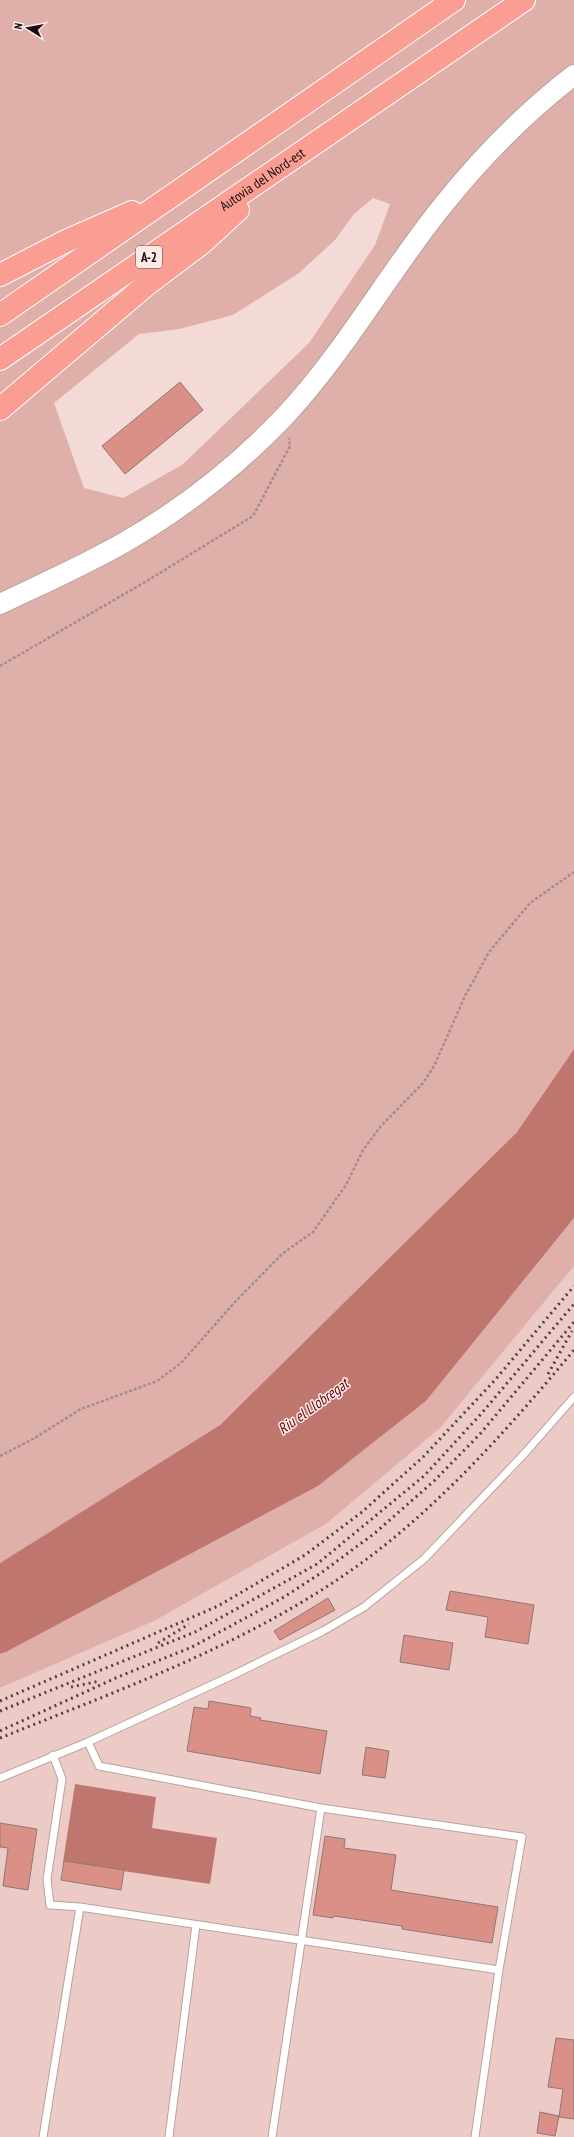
<svg xmlns="http://www.w3.org/2000/svg" width="574" height="2137" viewBox="0 0 574 2137" font-family="'PT Sans Narrow',sans-serif">
<rect width="100%" height="100%" fill="#f3dad7"/>
<path fill="#eccbc7" d="M574,1266V2137H0V1688L154,1621L326,1524L440,1428Z"/>
<path fill="#dfb0a9" fill-rule="evenodd" d="M0,0H574V1049L517,1132L220,1425L0,1563ZM373,198L390,204L375,245L309,343L182,465L123,498L84,488L54,403L139,334L179,329L233,315L299,273L335,240L354,214Z
M574,1218V1266L440,1428L326,1524L154,1621L0,1688V1654L6,1652L318,1486L426,1401Z"/>
<path fill="#be766e" d="M574,1049V1218L426,1401L318,1486L6,1652L0,1654V1563L220,1425L517,1132Z
M75,1784L156,1797L152,1828L217,1838L210,1884L63,1862Z"/>
<path fill="#da9087" stroke="#8e7875" d="M180,382L203,410L125,474L102,446Z
M450,1591L534,1605L528,1644L485,1637L488,1617L446,1610Z
M328,1598L335,1610L280,1640L274,1631Z
M404,1635L453,1643L449,1670L400,1662Z
M209,1701L251,1708L250,1716L261,1718L260,1720L327,1731L320,1774L187,1751L194,1707L208,1709Z
M366,1747L389,1751L385,1778L362,1775Z
M0,1823L37,1829L28,1890L3,1886L8,1848L0,1847Z
M325,1836L345,1839L344,1848L396,1855L391,1890L498,1907L492,1943L402,1929V1926L334,1916L333,1918L313,1915Z
M64,1861L124,1870L121,1890L61,1880Z
M556,2038L574,2040V2119L559,2117L563,2089L548,2087Z
M540,2112L559,2116L555,2136L537,2133Z"/>
<g fill="none" stroke-linecap="round" stroke-linejoin="round">
<g stroke="#b9a29e" stroke-width="9">
<path id="service" d="M88,1742L99,1766L321,1808L522,1837L499,1970L475,2137
M53,1755L62,1779L47,1879L50,1905L80,1907L499,1970
M0,1778L88,1742L231,1676L323,1631L364,1607L424,1559L525,1453L574,1397
M43,2137L80,1907
M169,2137L196,1925
M272,2137L321,1808"/>
</g>
<g stroke="#b9a29e" stroke-width="22">
<path id="secondary" d="M0,604C42,584 85,565 125,542C184,508 237,466 284,417C345,352 388,273 444,204C483,155 525,113 574,75"/>
</g>
<g stroke="#fff" stroke-width="24">
<g id="motorway">
<path d="M0,275L66,241L132,212"/>
<path d="M0,315L454,0"/>
<path id="s1" d="M0,359L524,0"/>
<path d="M0,409L145,286L202,243L238,210"/>
</g>
</g>
<path stroke="#a18e8c" stroke-width="2.5" stroke-dasharray="3 2" stroke-linecap="butt" d="M0,666L140,585L253,516L290,446L289,438
M0,1456L33,1439L81,1409L157,1381L181,1363L234,1303L282,1254L313,1232L346,1185L363,1150L381,1126L423,1083L434,1066L465,996L489,952L530,903L574,872"/>
<use href="#service" stroke="#fff" stroke-width="7"/>
<use href="#secondary" stroke="#fff" stroke-width="20"/>
<use href="#motorway" stroke="#fa9d92" stroke-width="22"/>
<path stroke="#4f4240" stroke-width="3" stroke-dasharray="2 4" stroke-linecap="butt" d="M548,1374L572,1331
M158,1643L189,1624
M71,1687L100,1681
M0,1701L218,1606L305,1555L362,1512L423,1457L495,1380L574,1286
M0,1711L195,1632L317,1564L424,1476L481,1414L574,1304
M0,1731L118,1677L192,1647L284,1597L321,1573L375,1533L434,1481L480,1434L574,1322
M0,1738C137,1683 281,1632 396,1536C462,1481 519,1416 574,1350"/>
</g>
<g text-anchor="middle" dominant-baseline="central" stroke-width="3" stroke-linejoin="round" paint-order="stroke">
<rect fill="#fde9e6" stroke="#5c504e" stroke-width="1" x="136" y="246" width="26" height="22" rx="3"/>
<g font-size="13" font-weight="bold" fill="#170e0d">
<text x="149" y="257">A-2</text>
</g>
<g font-size="14" fill="#170e0d" stroke="#fde9e6">
<text stroke="none"><textPath href="#s1" startOffset="318">Autovia del Nord-est</textPath></text>
</g>
<g font-size="15" font-style="italic" fill="#610608" stroke="#fde9e6">
<text transform="translate(313 1406) rotate(-36)">Riu el Llobregat</text>
</g>
</g>
<g transform="translate(28 28) rotate(281)" stroke="#fde9e6" stroke-width="3" paint-order="stroke">
<path d="M0-3L7 15L0 10L-7 15Z" fill="#170e0d"/>
<text y="-6" font-size="11" font-weight="bold" text-anchor="middle" fill="#170e0d">N</text>
</g>
</svg>
